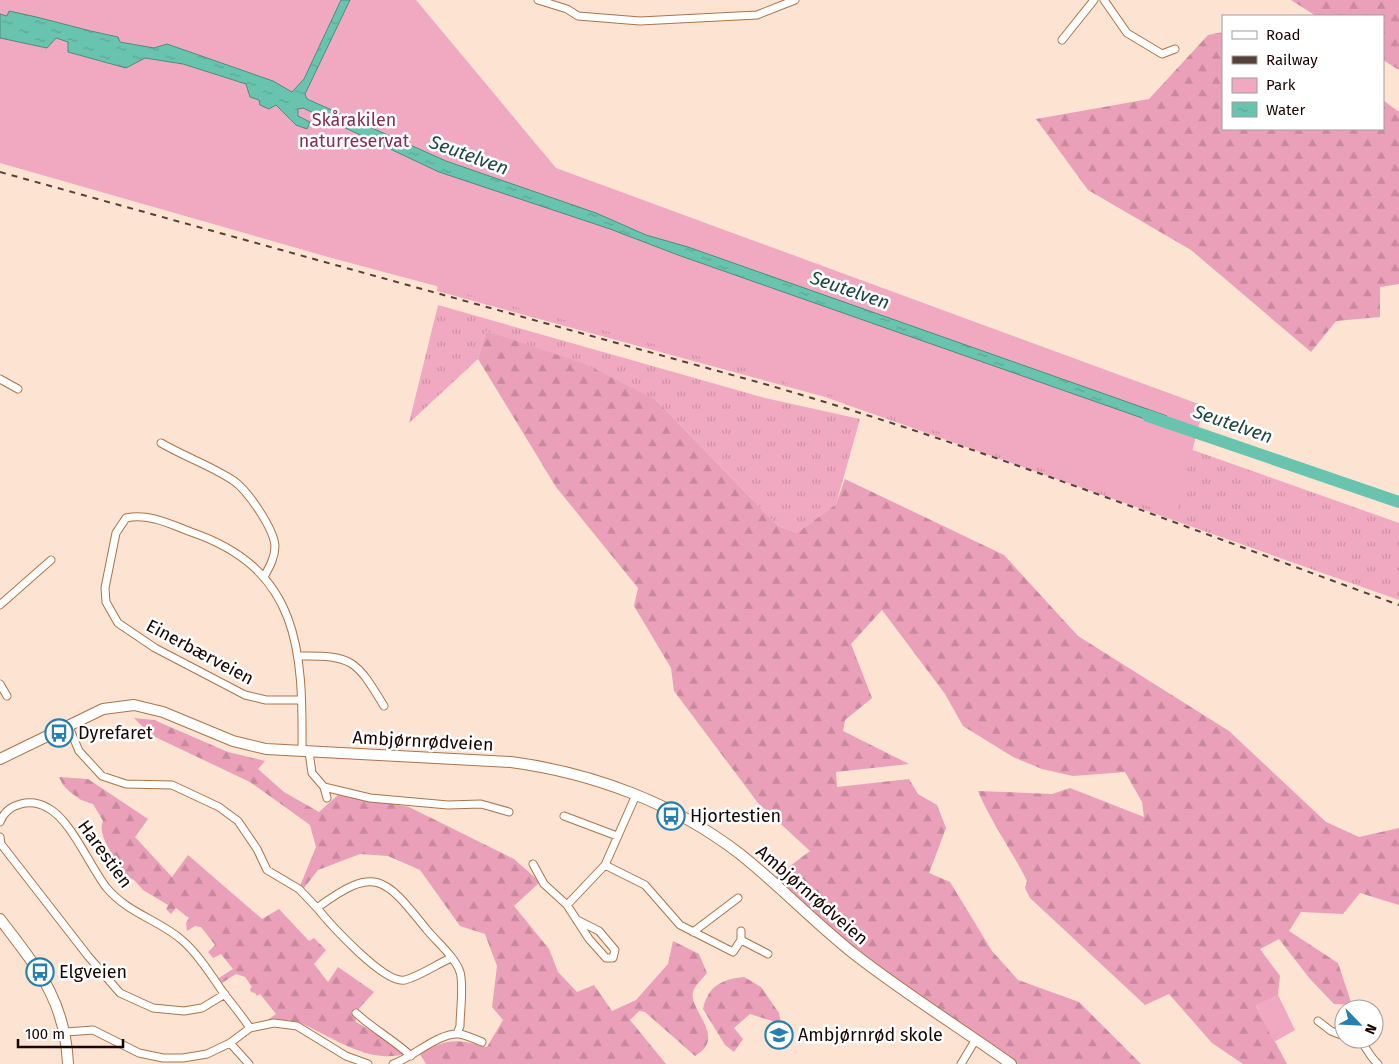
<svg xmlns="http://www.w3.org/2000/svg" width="1399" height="1064" viewBox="0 0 1399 1064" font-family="'Fira Sans',sans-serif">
<defs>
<pattern id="grass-tufts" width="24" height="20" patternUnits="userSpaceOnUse" patternTransform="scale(1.25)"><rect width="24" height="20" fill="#f0a9c1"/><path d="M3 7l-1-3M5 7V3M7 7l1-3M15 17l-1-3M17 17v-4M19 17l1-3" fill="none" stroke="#cd90a4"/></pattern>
<pattern id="forest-firs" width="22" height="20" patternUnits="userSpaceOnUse" patternTransform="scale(1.25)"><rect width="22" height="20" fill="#eaa0b9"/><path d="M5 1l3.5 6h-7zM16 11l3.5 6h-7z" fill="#c8889d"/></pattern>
<pattern id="water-ripples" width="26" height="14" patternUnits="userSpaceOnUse" patternTransform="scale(1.25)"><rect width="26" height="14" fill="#68c4af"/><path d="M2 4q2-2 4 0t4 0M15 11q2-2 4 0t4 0" fill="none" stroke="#5aa795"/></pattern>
</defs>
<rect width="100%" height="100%" fill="#fde3d1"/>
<path fill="url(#grass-tufts)" d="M474,195L1399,523V600L825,397L437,291L445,242Z
M438,305L765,398L860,419L836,504L797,533L778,526L656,400L486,331L478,359L409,423Z"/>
<path fill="url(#forest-firs)" d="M1291,0H1399V70L1383,60V16H1316Z
M1223,32V129H1383V100L1399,112V284L1380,287V317L1336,321L1311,352L1191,250L1088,190L1036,119L1149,99L1208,35Z
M486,331L585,364L656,400L778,526L797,533L836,504L845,479L1004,555L1078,636L1229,731L1326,822L1359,837L1399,828V905L1360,893L1343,914L1301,912L1289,931L1338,963L1352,1005L1334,1004L1310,979L1279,939L1260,949L1280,976L1278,995L1256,1006L1287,1064H1243L1212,1043L1169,994L1145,1005L1030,898L1025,888L1027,881C1011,849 992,824 978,791L1052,794L1070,788L1144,817L1142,802L1125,772L1073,776L1042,769L1013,757L963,726L945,694L882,610L851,644L872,698L845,720L843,731L909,764L836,772L837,787L909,779L918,794L937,805L946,828L929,873L950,882L992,951L1018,980L1079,1002L1141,1064H1018L879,968L774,878L810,851L758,803L674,691L671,668L634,606L638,588L556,487L478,359Z
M134,718L154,720L228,752L265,761L258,769L284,792L319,812L339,794L409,807L514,859L540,882L514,906L549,949L558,972L577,992L594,985L612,1011L636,1000L668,964L673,941L699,954L707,973C703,978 694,986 693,992C688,1010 728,1037 695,1056L645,1012L639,1011L630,1020L666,1064H426L420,1054C448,1038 455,1039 487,1047L503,1020L492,1007L497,966L485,934L460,926L420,870L388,856L360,854L318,870L304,888L300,886L316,847L310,825L250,782L151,735Z
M59,777L88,779L148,819L135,837L172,877L188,855L262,919L279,909L309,941L314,938L326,950L314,964L328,982L338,967L374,992L355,1013L356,1022L394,1044L405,1054C366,1064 334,1037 300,1023C289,1019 277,1021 265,1022L276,1014L260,994L257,996L255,993L251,992L250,989L252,987L245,977L236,974L222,983L219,978L233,969L221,954L213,958L208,952L215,945L201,927L195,926L187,931L186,923L189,918L176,908L171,914L166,909L168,905L143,890L134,880L122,875L119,869L120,866C112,853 97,834 103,821L93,804L81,800L70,792L63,785Z
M744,977L761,987L779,1013L781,1024L750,1014L734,1028L743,1039L734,1052L725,1045L703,1009C708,986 722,979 744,977Z"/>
<path fill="#f0a9c1" d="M0,0H416L556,168L1204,406L1175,516L874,409L865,403L810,390L803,384L792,385L762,373L328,257L0,163Z
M1278,995L1295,1030L1274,1042L1256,1005Z"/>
<path fill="url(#water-ripples)" stroke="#508b7a" d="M341,0H350L305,94L307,99L446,161L596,213L646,235L688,247L1167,416L1162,425L678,255L610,229L439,172L303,108L298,109V116L310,122L307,129L296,125L276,105L269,109L260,105L259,100L250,97L246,84L183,64L145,58L126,68L68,52V42L56,38L47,48L0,38V14L7,16L9,11C46,18 81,30 118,37L120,42L154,48L167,44L273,81L292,92L304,79Z"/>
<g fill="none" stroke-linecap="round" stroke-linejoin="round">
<path stroke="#68c4af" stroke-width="12" d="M1148,416L1399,502"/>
<g stroke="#ac7449" stroke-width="9">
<path id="street" d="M538,0L567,9L578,16L640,21L757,15L795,0
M1104,0L1127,33L1162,54L1175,49
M1062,40L1094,0
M0,379L18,389
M161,443C185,457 212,466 234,481C248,491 274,529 275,546C275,557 270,566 265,575
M0,605L51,560
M298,656C353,655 356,660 384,706
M0,684L7,696
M301,700H266L245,695L155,648L118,623L106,602L105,588L116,533L126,518C149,513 170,524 191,532C300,569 303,651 302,751
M68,725L79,751L102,776L126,784L172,785L219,807L238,821L257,849L267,870L299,889L317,908
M309,752L312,773L324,787L327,798
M324,787L370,798L448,805L481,804L509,812
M564,816L617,836
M0,822C7,803 31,798 48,808C70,819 90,866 106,887C128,914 160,920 183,941C200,956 212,977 225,995C234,1006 242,1016 250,1028
M0,837L1,844L88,956L120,993L153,1008L184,1011L202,1008L225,994
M533,864L544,884L567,905
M605,865L645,885L680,925L733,952L741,940L768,954
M577,920L599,931L615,950L613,958H606L589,939L567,905L605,865L636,795
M741,931V940
M693,932L738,898
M451,958C437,964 420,976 405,980C385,985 330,924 317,908C376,864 385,878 427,930C437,942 455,957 460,972C464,985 460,1012 460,1026L457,1034
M356,1013C373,1029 394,1040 411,1056
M1318,1021L1331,1031L1344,1036
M66,1032L93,1030L139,1053L163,1058H183L207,1054L230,1043L250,1028L274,1023L297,1026L346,1056L368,1064
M1358,1039C1366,1045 1368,1055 1378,1064
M230,1043L249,1064
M393,1064C412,1058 439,1032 459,1034C466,1035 475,1039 482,1042
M961,1064L976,1039"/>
</g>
<g stroke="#ac7449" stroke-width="12">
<path id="secondary" d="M0,759L103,709L134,705L163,712L233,741L266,749L511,762C593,773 674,803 740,854C779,885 814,922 853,953C904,993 959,1027 1011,1064
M0,919C37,968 65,999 68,1064"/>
</g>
<use href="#street" stroke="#fff" stroke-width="7"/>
<use href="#secondary" stroke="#fff" stroke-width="10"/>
<path stroke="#564138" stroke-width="2" stroke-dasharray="6 6" stroke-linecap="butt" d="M0,172L761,383C977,445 1187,528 1399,605"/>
</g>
<defs>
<g id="bus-ring" transform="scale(1.4375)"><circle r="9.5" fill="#fff" stroke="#287fae" stroke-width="1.5"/><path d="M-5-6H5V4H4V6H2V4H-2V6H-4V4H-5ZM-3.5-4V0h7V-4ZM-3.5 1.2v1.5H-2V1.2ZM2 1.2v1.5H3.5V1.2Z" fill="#287fae"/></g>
<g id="school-ring" transform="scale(1.4375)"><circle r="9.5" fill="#fff" stroke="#287fae" stroke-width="1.5"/><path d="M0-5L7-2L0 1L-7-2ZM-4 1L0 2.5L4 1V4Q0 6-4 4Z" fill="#287fae"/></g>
</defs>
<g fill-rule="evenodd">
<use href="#bus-ring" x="59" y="733"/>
<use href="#bus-ring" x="671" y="816"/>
<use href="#bus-ring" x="40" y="972"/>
<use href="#school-ring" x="779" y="1035"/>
</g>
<g text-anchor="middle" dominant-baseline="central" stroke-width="5" stroke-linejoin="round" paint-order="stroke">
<g font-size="18" fill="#832d51" stroke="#fff">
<text x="354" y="120">Skårakilen<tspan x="354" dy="21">naturreservat</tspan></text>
</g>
<g font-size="18" fill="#190500" stroke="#fff">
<text transform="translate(200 652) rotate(28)">Einerbærveien</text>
<text transform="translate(423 741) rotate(3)">Ambjørnrødveien</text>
<text transform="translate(105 854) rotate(54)">Harestien</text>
<text transform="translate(812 895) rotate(41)">Ambjørnrødveien</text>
</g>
<g font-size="18" fill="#190500" stroke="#fff" text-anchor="start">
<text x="78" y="733">Dyrefaret</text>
<text x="690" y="816">Hjortestien</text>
<text x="59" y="972">Elgveien</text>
<text x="798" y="1035">Ambjørnrød skole</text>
</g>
<g font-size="19" font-style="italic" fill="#1d473e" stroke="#fff">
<text transform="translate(469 155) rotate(20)">Seutelven</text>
<text transform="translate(850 290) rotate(19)">Seutelven</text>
<text transform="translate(1233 424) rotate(19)">Seutelven</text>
</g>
</g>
<rect x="1222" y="15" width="162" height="115" fill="#ffffff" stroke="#a39b99"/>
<rect x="1232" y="31" width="25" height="8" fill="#ffffff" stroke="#a39b99"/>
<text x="1266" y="40" font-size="15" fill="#190500">Road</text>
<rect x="1232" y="56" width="25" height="8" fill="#564138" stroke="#a39b99"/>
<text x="1266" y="65" font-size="15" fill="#190500">Railway</text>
<rect x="1232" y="78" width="25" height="15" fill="#f0a9c1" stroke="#a39b99"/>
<text x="1266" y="90" font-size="15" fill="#190500">Park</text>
<rect x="1232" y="102" width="25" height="15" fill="url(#water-ripples)" stroke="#a39b99"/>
<text x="1266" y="115" font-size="15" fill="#190500">Water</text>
<g transform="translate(1359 1024) rotate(114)"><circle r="24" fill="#ffffff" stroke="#a39b99"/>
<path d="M0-4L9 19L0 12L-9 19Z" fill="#287fae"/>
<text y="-8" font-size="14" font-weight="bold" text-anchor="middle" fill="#190500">N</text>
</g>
<path d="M18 1039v8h105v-8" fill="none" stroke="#190500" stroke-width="2.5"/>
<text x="25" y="1039" font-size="15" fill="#190500" stroke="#ffffff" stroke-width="4" paint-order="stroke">100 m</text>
</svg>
